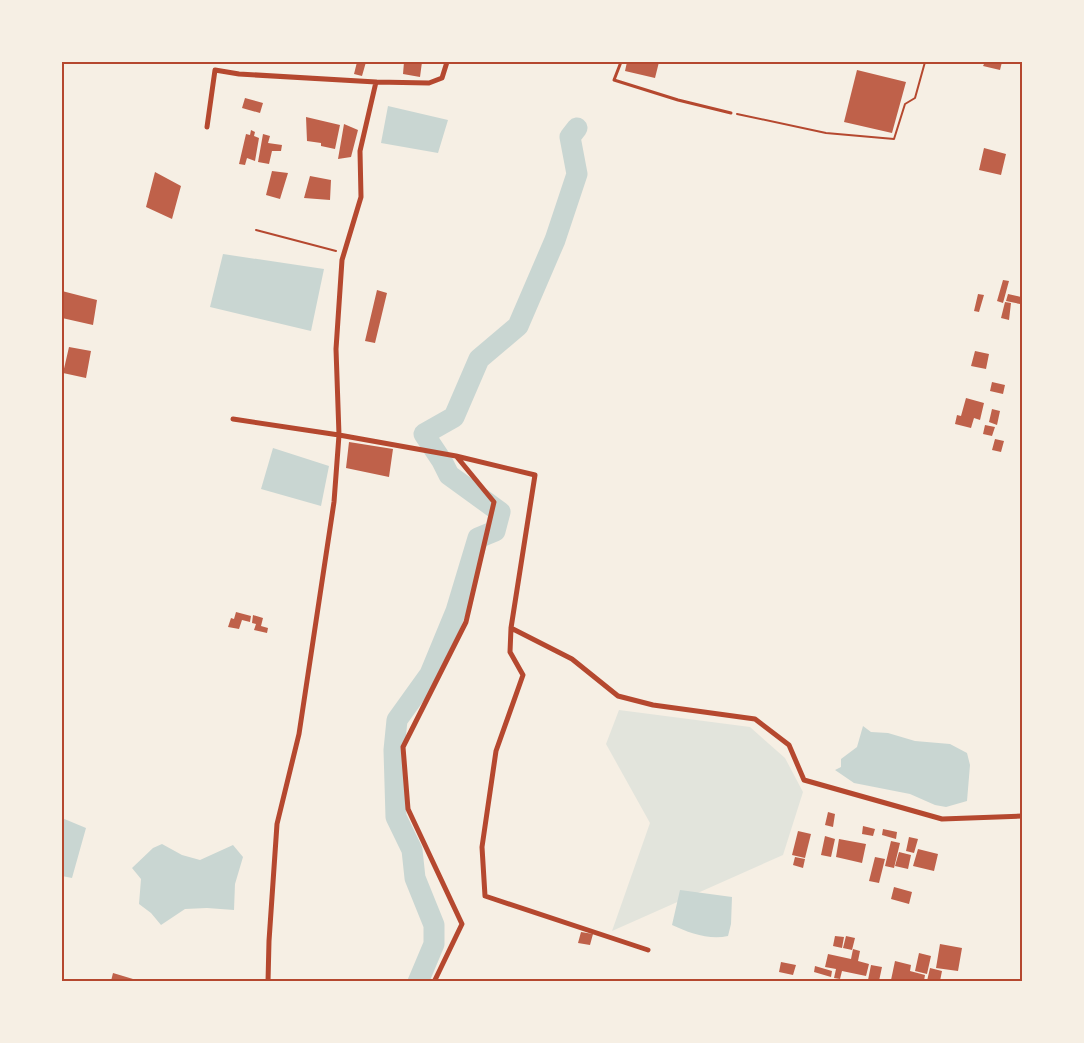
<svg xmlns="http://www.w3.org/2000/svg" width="1084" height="1043" viewBox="0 0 1084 1043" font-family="Jost,sans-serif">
<rect width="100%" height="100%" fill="#f6efe4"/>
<path fill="#e2e4dc" d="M619,710L750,727L785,758L803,792L783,855L612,931L650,823L606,744Z"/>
<path fill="#c9d6d2" d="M388,106L448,120L438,153L381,143Z
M223,254L324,269L311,331L210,307Z
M273,448L329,466L321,506L261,489Z
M863,726L871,732L888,733L915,741L950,744L967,753L970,765L967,801L946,807L935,805L910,794L854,783L835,770L841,767V759L857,747Z
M62,818L86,828L72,878L62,876Z
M162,844L182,855L200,860L233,845L243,857L235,884L234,910L207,908L185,909L161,925L151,913L139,904L141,879L132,868L153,848Z
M680,890L732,897L731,924L728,936C709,940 689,933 672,925Z"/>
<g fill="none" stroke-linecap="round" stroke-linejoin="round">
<path stroke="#c9d6d2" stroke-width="21" d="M418,982L434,944V925L415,878L412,850L396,817L394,750L397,720L430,674L456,611L478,538L495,531L500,512L449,475L442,461L424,434L454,417L479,359L518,326L555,240L577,174L570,137L577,128"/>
</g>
<path fill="#bf614a" d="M357,62H366L362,76L354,74Z
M404,62H422L420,77L403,74Z
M627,62H659L655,78L625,71Z
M985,62H1002L1000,70L983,66Z
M857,70L906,82L892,133L844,122Z
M245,98L263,103L260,113L242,108Z
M306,117L340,125L335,149L321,146V143L307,141Z
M344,124L358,130L351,157L338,159Z
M251,130L255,132L254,136L259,138L255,161L247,158L245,165L239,164L246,134L250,135Z
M263,134L270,136L268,143L282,145L281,151H272L269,164L258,162Z
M984,148L1006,154L1001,175L979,170Z
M272,171L288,173L280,199L266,195Z
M155,172L181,186L172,219L146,207Z
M310,176L331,180L330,200L304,198Z
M1003,280L1009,281L1003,303L997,301Z
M377,290L387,293L375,343L365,341Z
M62,291L97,300L93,325L62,318Z
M978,294L984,295L979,312L974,311Z
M1008,294L1021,297L1020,304L1006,301Z
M1005,302L1011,303L1009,320L1001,318Z
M69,347L91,351L86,378L63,373Z
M975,351L989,354L986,369L971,366Z
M992,382L1005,385L1003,394L990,391Z
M966,398L984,403L980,420L974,418L971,428L955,424L957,415L961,416Z
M992,409L1000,411L997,425L989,422Z
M985,425L995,427L992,436L983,434Z
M995,439L1004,441L1001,452L992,450Z
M349,442L393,449L389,477L346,468Z
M236,612L251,616L250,622L242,620L239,629L228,627L231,618L234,619Z
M253,615L263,618L261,626L268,628L267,633L254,630L256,624L252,623Z
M828,812L835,814L833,827L825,825Z
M863,826L875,829L873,836L862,834Z
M883,829L897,832L896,839L882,835Z
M798,831L811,834L805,858L792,855Z
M825,836L835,839L831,857L821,855Z
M909,837L918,839L914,853L906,851Z
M839,839L866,844L862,863L836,857Z
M891,841L900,843L894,868L885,866Z
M918,849L938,854L934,871L913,866Z
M899,852L911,855L908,869L895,866Z
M795,857L805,859L803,868L793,865Z
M875,857L885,859L879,883L869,881Z
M894,887L912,892L909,904L891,899Z
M581,932L593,934L590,945L578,943Z
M835,936L844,937L842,948L833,946Z
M846,936L855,938L852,950L843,948Z
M940,944L962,948L958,971L936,968Z
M853,949L860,951L858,961L869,964L866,976L842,971L840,979L834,978L836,969L825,967L828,954L851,959Z
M919,953L931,956L927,974L915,971Z
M895,961L911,965L910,971L925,975L924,981L891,980Z
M781,962L796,965L793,975L779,972Z
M871,965L882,967L879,981L868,980Z
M815,966L832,971L831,977L814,972Z
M930,968L942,971L940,981H927Z
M113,973L133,979L132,981H111Z"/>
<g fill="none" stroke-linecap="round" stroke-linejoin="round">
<path stroke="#b5482f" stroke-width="2" d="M737,114L826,133L894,139L905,104L915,98L925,62
M256,230L336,251"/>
<path stroke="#b5482f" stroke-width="3" d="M621,62L614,80L678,100L731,113"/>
<path stroke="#b5482f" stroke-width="5" d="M376,82L360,151L361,197L342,260L336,349L339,435L456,456L535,475L511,628L572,659L618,696L653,705L755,719L789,745L804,780L942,819L1022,816
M207,127L215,70L239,74L376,82L429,83L442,78L447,62
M233,419L339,435L334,502L299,734L277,824L269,941L268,982
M511,628L510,652L523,675L496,751L482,847L485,896L648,950
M434,982L462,924L408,809L403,747L466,622L494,502L457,457"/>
</g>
<rect width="1084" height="1043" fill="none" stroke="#f6efe4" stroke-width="126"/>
<rect x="63" y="63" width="958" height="917" fill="none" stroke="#b5482f" stroke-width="2"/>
</svg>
